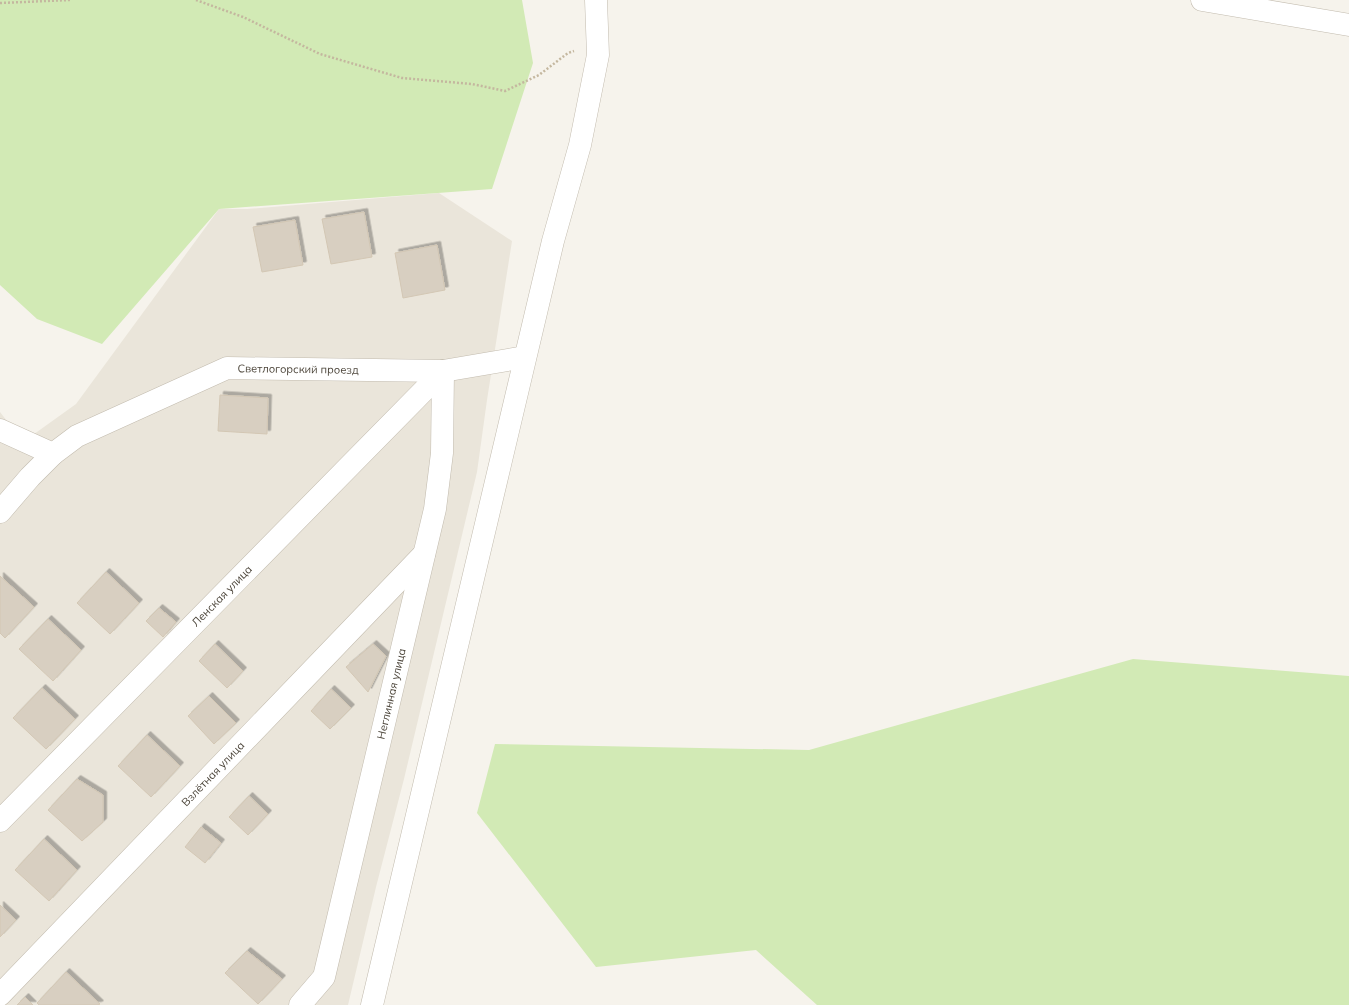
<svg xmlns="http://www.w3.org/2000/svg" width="1349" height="1005" viewBox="0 0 1349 1005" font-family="Mulish,sans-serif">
<defs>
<filter id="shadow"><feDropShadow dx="3.5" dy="-3.5" stdDeviation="0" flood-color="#0004"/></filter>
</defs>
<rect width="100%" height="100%" fill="#f6f3ec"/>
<path fill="#eae5da" d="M439,193L512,241L487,400L477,472L404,779L376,887L348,1005H0V412L23,442L76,404L219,209H247Z"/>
<path fill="#d2eab5" d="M0,0H522L533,63L492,189L219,209L102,344L37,319L0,285Z
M1133,659L1349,676V1005H817L756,950L596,967L477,813L495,744L809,750Z"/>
<path fill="#d8cfc1" stroke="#d3c7b4" filter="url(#shadow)" d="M364,212L372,257L331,264L322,219Z
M295,220L303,265L262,272L253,227Z
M437,245L445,290L403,298L395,253Z
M220,395L268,398L267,434L218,431Z
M106,572L139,603L110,634L77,603Z
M0,576L34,607L5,638L0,633Z
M159,608L176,622L163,637L146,621Z
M48,619L81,650L53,681L19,649Z
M215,644L243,671L227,688L199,661Z
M373,644L386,656L368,692L346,667Z
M42,688L75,719L46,749L13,718Z
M331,689L351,708L330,729L311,711Z
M209,696L236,723L214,744L188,716Z
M147,735L180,766L151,797L118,766Z
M77,779L103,795V822L82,841L48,810Z
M249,796L268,814L248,835L229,817Z
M201,827L221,843L205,863L185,847Z
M44,839L77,870L49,901L15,870Z
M0,905L16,920L0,937Z
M247,951L282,979L258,1004L225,973Z
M66,972L100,1004L98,1005H39L37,1003Z
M25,997L33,1005H17Z"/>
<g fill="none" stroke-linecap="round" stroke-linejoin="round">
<g stroke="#c2bbae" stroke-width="23">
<g id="minor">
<path d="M1202,0L1349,25"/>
<path id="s1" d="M0,430L53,454L77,436L227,368L443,371L525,357"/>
<path d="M0,512L30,477L53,454"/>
<path id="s2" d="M0,821L443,371"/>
<path id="s3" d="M0,995L424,554"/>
<path id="s4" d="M300,1005L324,977L435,509L442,453L443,371"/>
<path d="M372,1005L553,241L580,145L598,55L596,0"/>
</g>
</g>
<path stroke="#c4b79f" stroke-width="2.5" stroke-dasharray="2 2" stroke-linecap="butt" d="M196,0L243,17L320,54L402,78L472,84L505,91L539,75L568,53L574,51
M0,3L70,0"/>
<use href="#minor" stroke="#fff" stroke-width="22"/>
</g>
<g text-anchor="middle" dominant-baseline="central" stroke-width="4" stroke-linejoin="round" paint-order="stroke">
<g font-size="11" fill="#4b4439" stroke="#fff">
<text stroke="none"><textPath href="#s1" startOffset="324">Светлогорский проезд</textPath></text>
<text stroke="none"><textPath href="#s2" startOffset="316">Ленская улица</textPath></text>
<text stroke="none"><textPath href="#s4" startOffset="328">Неглинная улица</textPath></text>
<text stroke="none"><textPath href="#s3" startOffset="307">Взлётная улица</textPath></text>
</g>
</g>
</svg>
